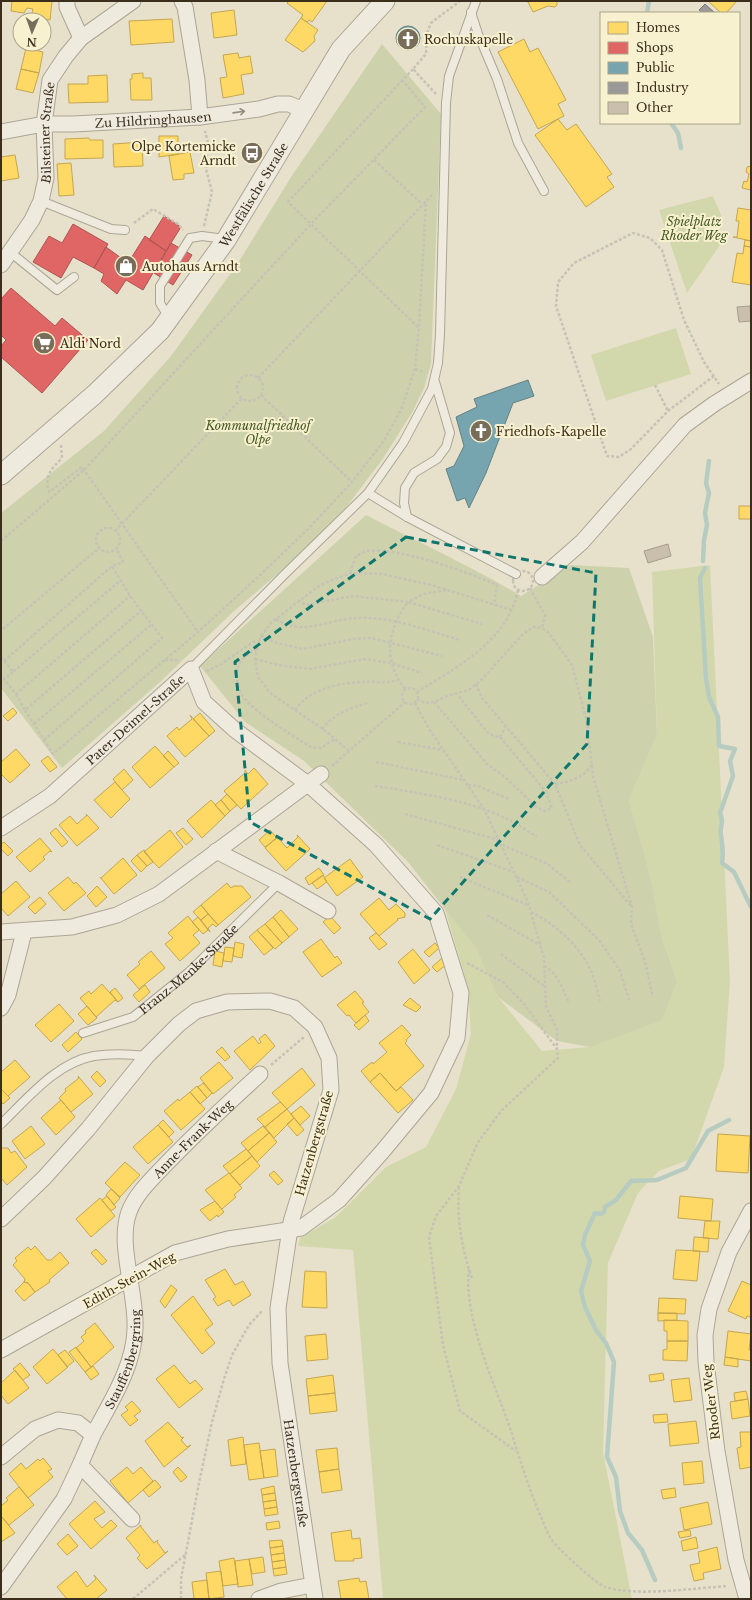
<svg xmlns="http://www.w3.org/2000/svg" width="752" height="1600" viewBox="0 0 752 1600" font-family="'Libre Baskerville',serif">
<rect width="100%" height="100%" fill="#e7e1cb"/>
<path fill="#d3d8ac" d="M713,196L721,215L720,245L687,293L659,210Z
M676,328L691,374L606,401L591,355Z
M710,565L730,980L724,1067L691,1159L659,1171L638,1193L608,1263L603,1452L632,1599H383L353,1250L298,1246L300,1238L336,1217L386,1167L426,1147L456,1089L471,1034L468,987L444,906L475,947L498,997L542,1051L590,1047L677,981L662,938L650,874L629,800L657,735L652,572Z"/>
<path fill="#ced2ac" d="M382,44L441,114L431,364L424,388L413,411L382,460L341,514L282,570L233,612L160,682L62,768L1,688V513L104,431L171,356L238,263L293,174Z
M366,515C418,542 471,566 521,596L571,565L629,568L653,637L657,735L629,800L650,874L662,938L677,981L662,1020L590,1047L557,1041L498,997L475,947L408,862L304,761L245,722L200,666Z"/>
<path fill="#ffd966" stroke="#c4a650" d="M12,1H52L50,20L31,17L33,9L27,8L24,13L11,11Z
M289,1H327L312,22L309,20L307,22L301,18L303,15L287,3Z
M526,1H557V5L555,7L548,6L533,12L528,2Z
M708,1H737L726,13H721Z
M234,10L237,35L214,38L211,13Z
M301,18L318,30L314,36L315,41L303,52L285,40Z
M172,19L174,42L131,45L129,21Z
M524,39L530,52L538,48L566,100L558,104L564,116L538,129L498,52Z
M26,48L43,52L39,73L21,69Z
M238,53L239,58L250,56L253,73L241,75L244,94L223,98L220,78L227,77L223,55Z
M21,69L39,73L33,93L16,89Z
M143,73V78H151L152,100H131L130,79H132V74Z
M107,75L108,102L69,103L68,84H88V76Z
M558,119L567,130L576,124L612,174L607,177L614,187L586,207L535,135Z
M159,136H178V154L159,157Z
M89,138L90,140H103V158L65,159V139Z
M142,142L143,166L114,167L113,144Z
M190,152L194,173L184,174V179L173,180L169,156Z
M15,155L19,178L1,181V157Z
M71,163L74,195L59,196L57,164Z
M751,166V190L742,188L744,181L747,182L749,174L746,172L747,167Z
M738,208L751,210V241L733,237H737L739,221H736Z
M745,240L751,241V247L744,246Z
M744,246L751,247V285L732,282L737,253L743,254Z
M739,506H751V519H739Z
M13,708L17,713L8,721L3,716Z
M200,713L215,731L209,736L193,719Z
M190,715L209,736L185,757L167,736L177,727L179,730L192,719Z
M155,746L174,767L150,788L132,767Z
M16,749L30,765L10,783L1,774V762Z
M168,751L179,763L174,767L163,756Z
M48,756L57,767L50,772L41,761Z
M254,768L268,784L241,809L224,791L245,773V770L248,774Z
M124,769L133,780L122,790L113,779Z
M115,782L130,799L111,818L94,800Z
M227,794L237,805L230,811L221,800Z
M211,800L225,816L202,838L187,821Z
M221,800L230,811L225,816L215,805Z
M86,814L99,828L77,846L59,825L70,816L77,824L87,815Z
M56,828L68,842L62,847L50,833Z
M183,828L193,839L186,845L176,833Z
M170,830L183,847L159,868L144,852Z
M270,830L277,838L265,847L259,840Z
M297,835L310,849L286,871L265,848L277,837L287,848L298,837Z
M40,838L52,852L50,851L43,857L45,859L30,872L16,857Z
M4,842L13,851L8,856L1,849V844Z
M144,850L153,862L147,866L137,855Z
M137,855L147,866L141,872L131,861Z
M123,858L137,875L114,894L100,877L101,878Z
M350,859L363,877L337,896L324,878Z
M319,868L324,875L309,885L305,878Z
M323,875L327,882L317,889L312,883Z
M68,877L74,884L76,882L86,893L64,911L48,893Z
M16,881L30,897L8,916L1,908V894Z
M227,883L231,888L234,886H242L251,897L218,925L201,905Z
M97,886L107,897L96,907L87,896Z
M40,897L46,904L35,914L28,907Z
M379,898L389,910L396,904L405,913V917L397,919L398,920L379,936L360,914Z
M201,905L208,914L201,920L193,912Z
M281,910L298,929L289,937L273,917Z
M208,914L218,925L216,927L213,924L208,928L210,932L201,920Z
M188,916L199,930L193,935L200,943L180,961L165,944L173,938L168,933Z
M330,916L341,928L334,934L323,922Z
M198,917L208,930L203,934L192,922Z
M273,917L289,937L282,943L265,924Z
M265,924L282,943L275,949L257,930Z
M257,930L273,948L264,955L249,937Z
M376,933L387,944L379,950L369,938Z
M321,939L335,958L337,956L342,963L322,977L303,952Z
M235,942L244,944L242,958L233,956Z
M435,943L439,948L429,957L424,952Z
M225,947L234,948L232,962L223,961Z
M413,949L430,970L414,984L398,962Z
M151,951L165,968L139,989L127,975L140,964L138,962Z
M215,951L224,953L222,967L213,965Z
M442,958L447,964L437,972L432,967Z
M102,984L118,1002L115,1000L96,1017L80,998L89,991L91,994Z
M145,985L150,992L139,1002L133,995Z
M115,988L123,998L118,1002L110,992Z
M355,991L364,1002L362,1003L369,1012L356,1023L349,1015L347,1016L337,1005Z
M410,998L421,1007L416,1012L403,1005Z
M59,1004L74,1021L51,1042L35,1025Z
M87,1006L97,1018L88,1025L78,1014Z
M365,1015L369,1021L359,1030L354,1025Z
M402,1025L411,1035L406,1040L407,1041L405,1043L424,1066L396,1091L380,1073L370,1082L361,1071L372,1062L373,1064L387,1052L379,1043Z
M76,1032L82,1039L68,1052L62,1045Z
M265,1034L275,1046L250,1070L234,1051L253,1036L259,1044L261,1042L259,1039Z
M222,1047L230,1057L225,1061L216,1052Z
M15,1060L30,1077L8,1096L1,1089V1072Z
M219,1062L233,1078L213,1094L200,1078Z
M302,1068L315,1085L287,1109L272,1093Z
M97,1071L106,1081L100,1087L91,1077Z
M380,1073L396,1091L401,1087L413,1100L398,1113L370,1082Z
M78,1076L93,1094L71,1112L59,1098L66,1091L65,1089L79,1078Z
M203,1083L212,1093L207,1098L198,1087Z
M197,1086L207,1098L200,1104L190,1092Z
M1,1089L10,1098L3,1104L1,1101Z
M190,1092L205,1109L181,1130L164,1111L178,1099L179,1101Z
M61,1100L75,1117L56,1135L41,1118Z
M280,1102L287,1109L265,1127L257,1119Z
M301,1106L310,1116L300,1125L291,1114Z
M287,1109L294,1118L274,1138L265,1127Z
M294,1118L304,1130L297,1136L287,1124Z
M163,1120L174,1132L169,1137L158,1125Z
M158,1125L173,1142L148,1164L133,1147Z
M31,1126L45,1144L25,1159L12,1141Z
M263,1126L269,1133L248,1151L241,1143Z
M269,1133L277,1142L257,1162L248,1151Z
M718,1134L750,1136L748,1173L716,1171Z
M1,1148H8L11,1153L15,1151L27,1167L7,1185L1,1178Z
M246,1149L252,1156L230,1174L223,1166Z
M252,1156L260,1166L240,1185L230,1174Z
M125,1162L140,1175L120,1197L105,1183Z
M274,1171L283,1181L278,1185L269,1175Z
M229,1173L242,1188L234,1195L236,1197L222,1209L205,1190Z
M111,1189L120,1198L114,1205L106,1195Z
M107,1196L116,1207L111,1211L102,1200Z
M680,1196L713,1199L711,1221L678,1218Z
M100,1198L115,1216L91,1237L76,1219Z
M215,1201L224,1212L218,1217L217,1215L210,1221L200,1210Z
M705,1221H720L718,1239L703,1238Z
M694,1237L709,1238L708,1252L693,1251Z
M35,1246L47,1260H51L60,1252L69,1263L49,1280L50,1282L35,1292L28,1283L24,1282L25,1279L13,1265L17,1261L15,1258L28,1247L31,1250Z
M96,1249L107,1261L102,1265L91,1253Z
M676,1250L700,1251L697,1281L673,1279Z
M225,1269L235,1285L243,1281L251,1295L233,1306L229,1300L218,1306L213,1299L216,1297L205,1280Z
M305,1271L326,1272L327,1308L302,1307Z
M742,1281L751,1285V1317L747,1316L746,1319L728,1311Z
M24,1282L28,1283L35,1292L24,1301L15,1291Z
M171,1285L177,1290L165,1308L160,1301Z
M193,1296L213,1324L205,1330L215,1343L202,1354L171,1315Z
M659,1298L686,1299L685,1314L658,1313Z
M658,1313H677V1320L658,1321Z
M664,1320L688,1321V1341H667V1331H664Z
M95,1323L114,1347L91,1367L76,1348L84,1341L81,1337L86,1333L85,1331Z
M728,1331L751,1334L749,1350H751V1361L725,1357Z
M326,1334L328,1359L307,1361L305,1336Z
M667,1341H688L687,1361L663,1360V1350L667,1349Z
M76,1347L91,1367L85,1372L69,1352Z
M53,1349L68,1367L47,1384L33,1367Z
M65,1350L74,1361L67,1367L58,1355Z
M725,1357L738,1359V1367L724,1365Z
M20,1363L30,1375L23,1380L13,1369Z
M174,1365L190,1384L195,1380L203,1389L179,1408L156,1379Z
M93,1366L99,1374L91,1380L85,1372Z
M15,1370L29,1388L8,1404L1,1395V1383Z
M663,1373L664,1380L650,1382L649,1375Z
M333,1375L335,1393L308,1396L306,1379Z
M689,1378L692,1400L674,1402L671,1380Z
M746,1391L748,1399L735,1401L734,1393Z
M335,1393L337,1411L310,1414L308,1396Z
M748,1399L750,1416L732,1419L730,1402Z
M132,1401L141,1411L134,1416L138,1420L130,1426L121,1415L128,1410L125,1407Z
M667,1414L668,1422L654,1423L653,1415Z
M696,1421L699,1443L670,1446L668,1424Z
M168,1422L182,1438L184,1437L181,1440L187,1447L191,1445L164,1467L145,1441Z
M740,1432H751V1467L740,1469L737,1448L741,1447Z
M243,1437L246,1464L231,1466L228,1440Z
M259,1443L264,1478L249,1480L244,1445Z
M337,1448L339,1469L319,1472L316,1450Z
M275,1449L278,1476L264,1478L260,1451Z
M43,1458L52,1469L48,1471L53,1477L28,1498L9,1474L21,1463L26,1469L38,1459L40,1461Z
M702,1461L704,1483L684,1485L682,1463Z
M127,1467L133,1474L141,1467L153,1481L128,1503L110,1481Z
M178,1467L187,1477L181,1482L173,1472Z
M339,1469L342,1490L322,1493L319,1472Z
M155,1480L161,1487L149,1497L143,1490Z
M274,1486L275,1493L262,1495L261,1489Z
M19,1487L34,1505L9,1525L1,1516V1506L8,1500L6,1498Z
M675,1488L676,1497L663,1499L661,1490Z
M275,1493L276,1500L263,1502L262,1495Z
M276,1500L277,1507L264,1509L263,1502Z
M95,1501L105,1512L94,1519L102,1528L111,1520L117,1526L91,1549L69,1524Z
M708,1502L712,1524L684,1530L680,1508Z
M277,1507L278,1514L265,1516L264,1509Z
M1,1516L15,1533L1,1542Z
M279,1521L280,1528L267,1530L266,1523Z
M141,1525V1527L154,1543L158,1540L157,1542L165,1553L168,1551L147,1569L137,1558L140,1555L126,1538Z
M351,1530L352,1539L360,1538L362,1558L353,1559L354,1561H335L331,1533Z
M690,1530L691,1536L680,1538L678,1532Z
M68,1534L78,1546L67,1555L57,1544Z
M696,1537L698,1548L683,1551L681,1541Z
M282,1540L283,1546L270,1548L269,1541Z
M283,1546L284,1553L271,1555L270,1548Z
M717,1547L721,1569L703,1573L704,1579L694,1581L690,1565L700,1563L698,1552Z
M284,1553L285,1560L272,1562L271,1555Z
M263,1557L265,1572L252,1574L249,1559Z
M234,1558L238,1584L223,1586L219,1561Z
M249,1559L253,1585L238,1587L235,1561Z
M285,1560L286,1567L273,1569L272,1562Z
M286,1567L287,1574L274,1576L273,1569Z
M76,1571L87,1587L96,1579L94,1575L107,1590L96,1599H67L57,1587Z
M221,1571L224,1597L209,1599L206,1573Z
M359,1578L360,1582L366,1581L369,1599H341L338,1581Z
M207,1580L209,1599H194L192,1582Z"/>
<path fill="#e06666" stroke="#ae5550" d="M164,216L181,227L166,251L149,240Z
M73,224L108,244L94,268L73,257L61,278L33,262L49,236L62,243Z
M145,236L166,251L143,290L126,280L117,294L101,281L104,274L94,268L106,247L128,263Z
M171,243L192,255L173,285L154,273Z
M11,288L55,326L62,318L88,340L42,393L1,357V346L6,340L1,335V299Z"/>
<path fill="#76a5af" stroke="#648183" d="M396 38a12 12 0 1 1 24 0a12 12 0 1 1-24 0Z
M528,380L534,396L513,403L486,473L469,508L465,498L457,501L446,469L454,466L464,446L456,417L477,407L474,399Z"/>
<path fill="#999" stroke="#7d7974" d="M705,4L715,13H703L699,10Z"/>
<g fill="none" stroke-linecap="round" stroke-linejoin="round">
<path stroke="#b7ccc1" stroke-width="4.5" d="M647,13L649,1
M671,123L678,133L681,148
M703,561L704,540L707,525L705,513L709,493L706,483L709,461
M705,568L700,578L706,678L709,697L718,717L719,746L735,749L730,761L733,776L720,813C725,823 719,826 721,835C722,843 724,854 722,863L734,872L751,907
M655,1580L642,1550L628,1533L620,1511L616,1477L607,1457L614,1362L606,1343L596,1330L585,1307L581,1291L590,1261L583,1245L585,1235L595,1213L601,1214L604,1212L605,1207L616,1200L631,1181L657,1180L686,1168L708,1131L729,1120"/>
</g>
<path fill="#cabfac" stroke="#a79c8a" d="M750,306L751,321L739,322L737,307Z
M668,544L671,556L648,563L644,551Z"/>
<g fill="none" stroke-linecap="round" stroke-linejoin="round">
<g stroke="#aba595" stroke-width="10">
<g id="service">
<path d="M471,12L478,34L497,79L518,143L544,191"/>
<path d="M41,201L111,229L125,230"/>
<path d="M10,252L57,290L74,277"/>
<path d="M169,318L160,303V286L190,238L202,236L225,239"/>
<path d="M368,493L407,517L516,574"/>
<path d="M407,517L404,503L405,488L414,473L437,459L446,447L450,433L435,382"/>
<path d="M191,669L284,575L368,493L403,443L432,389L438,363L440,334L446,103L449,76L476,1"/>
<path id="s1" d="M83,1033L133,1017L189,972L279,883"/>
<path d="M1,1124C27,1099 57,1062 94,1056C112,1053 130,1054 147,1056"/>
</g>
</g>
<g stroke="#aba595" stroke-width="17">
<g id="minor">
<path d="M67,1V7L81,38"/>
<path d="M182,1L185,7L197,80L200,117"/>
<path id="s2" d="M1,132L44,124H74L200,117L259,109L278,104H289L303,110"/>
<path id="s3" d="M1,265L32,220L41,201L46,178L44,124L50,80L66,56L81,38L133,1"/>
<path d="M542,577L582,542L685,425L714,404L751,381"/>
<path id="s4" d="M1,828L50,796L191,669L204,702L235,730L309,785L376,845L436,913L461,993L457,1038L431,1093L382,1152L339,1200L301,1228L228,1239L175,1253L1,1350"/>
<path d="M216,851L279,883L328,911"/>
<path d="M1,932L72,927L117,915L159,894L321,774"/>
<path d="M1,1008L8,995L24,932"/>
<path id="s5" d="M1,1219L44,1178L88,1129L147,1056L179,1024L196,1011L227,1002L270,1001L294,1008L315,1027L329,1058L331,1090L291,1222L278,1308L280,1363L315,1599"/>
<path id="s6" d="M1,1457L35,1429L58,1420L78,1423L93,1435C110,1403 134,1367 135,1329C137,1294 117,1244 129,1212C136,1193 153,1178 166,1164C196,1133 228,1103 260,1074"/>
<path d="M80,1465L93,1435"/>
<path d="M1,1587L64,1499L80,1465L132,1519"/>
<path d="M259,1599L281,1591L312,1585"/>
<path d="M747,1599L736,1560L717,1451L706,1362L705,1335L709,1309L729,1252L751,1211"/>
</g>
</g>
<g stroke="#aba595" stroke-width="21">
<g id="tertiary">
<path id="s7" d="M1,475L95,394L160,331L226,240L341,49L385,1"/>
</g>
</g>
<path stroke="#c6c2b5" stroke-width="2.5" stroke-dasharray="3 2" stroke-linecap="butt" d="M413,69L288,202L419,328
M436,94L413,69L426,54L427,33L431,23L460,1
M374,160L422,204
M134,223L153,209L178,224L183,230
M204,226L212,192L206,169L208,143L205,131
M415,369L424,372
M237 388a13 13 0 1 1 26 0a13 13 0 1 1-26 0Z
M714,376L668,411L631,449L619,457L607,456L556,306L558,282L574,263L633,233L650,238L662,250L684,320L704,362L719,384
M258,378L432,195
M655,385L668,411
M261,395L352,482
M61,445L62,458C51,470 44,475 49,492L82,467L198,632
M96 540a12 12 0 1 1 24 0a12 12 0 1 1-24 0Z
M115,531L242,398
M1,541L84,470L311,224L425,107L402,80
M513 581a10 10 0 1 1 20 0a10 10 0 1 1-20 0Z
M350,573L356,556C359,555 363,552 367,551C396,546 470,573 497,585L494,605
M530,588L545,615L542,628
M298,600L306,605L353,596L408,602L423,594L446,590
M276,619C301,637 329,619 356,618C391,616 426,630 460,640
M3,629L99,548
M261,636L274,642L302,649L354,639L371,638L442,656
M257,649C229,660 232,690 253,707C270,722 292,735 311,747L321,748L335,739
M1,657L13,672L121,580
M255,659L278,665L310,669L365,659L391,663L422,673
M165,660H178
M4,661L112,566
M206,671L220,665L253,642L259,641
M13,672L4,679L16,694L130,596
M476,684L482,698L555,784L580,845L631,906
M402 696a8 8 0 1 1 16 0a8 8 0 1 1-16 0Z
M405,689C383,662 387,629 408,602L482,624
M417,692C457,667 508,641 518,590
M16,694L25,710L142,610
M417,699L425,703L434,702L447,696L469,690L482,679L523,634L533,627L542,628L549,633L572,665L587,723L593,776L632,907L631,924L645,962L653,997
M434,702L487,764L505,777L536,807L544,811L552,808L546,792L500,737L494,736L487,732L457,694
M415,703L429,729L484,809L528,902L544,958L546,1007L557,1029V1048
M25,710L53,754L198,632L258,577L309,528L352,482L383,442L401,410L415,369L419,328L426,201
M295,710C308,690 338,683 361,682C374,681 385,684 398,680
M34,724L152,624
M322,729C333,714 352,707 369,703
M500,737L506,726
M44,740L162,638L130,596L112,566L123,562L116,548
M398,742L443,750
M349,751L327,732L270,693L258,677L255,659L257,649L261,636L272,622L320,585L350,573L382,574L431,585L512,610
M376,762L464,780
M332,766L405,702
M555,784C570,782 583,778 592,765
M468,785L478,786L509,799
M375,786C413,792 468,800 503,817C515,822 526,830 537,837
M405,814L499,840
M437,845L514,872
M502,845L546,863L570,882
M460,877L528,905
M517,877L549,892L599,940L620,971L629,1000
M531,912C555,924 580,946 591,971C595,980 597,991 600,1001
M487,915L540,945
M501,954L544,986
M467,963L503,982L524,1004L557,1049L558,1058L502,1110L478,1142L459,1186L436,1216L429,1237L443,1345L460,1411L516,1451
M544,966C558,973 563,990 569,1003
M271,1065L304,1037
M459,1187C457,1220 461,1246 472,1278
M469,1269C463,1318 495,1384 511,1431C520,1460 529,1489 541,1517C544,1524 547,1532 551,1539C557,1548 595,1583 605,1587C636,1597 695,1588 728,1586
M133,1599L186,1554
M181,1599V1579L199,1483L212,1422L224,1379L232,1355L249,1325L263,1310"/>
<use href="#service" stroke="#eeeade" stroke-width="8"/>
<use href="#minor" stroke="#eeeade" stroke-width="15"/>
<use href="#tertiary" stroke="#eeeade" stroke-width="19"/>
</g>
<defs><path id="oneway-shaft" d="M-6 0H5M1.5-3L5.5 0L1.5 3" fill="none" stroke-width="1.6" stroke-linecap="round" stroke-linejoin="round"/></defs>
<use stroke="#948c7d" href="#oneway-shaft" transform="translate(239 112) rotate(-8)"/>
<path fill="none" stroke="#0f766e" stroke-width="3" stroke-dasharray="8 5" stroke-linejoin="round" d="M406,537L596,573L587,744L430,919L250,822L235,662Z"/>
<defs>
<g id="church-disc" transform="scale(1.15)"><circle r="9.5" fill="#776d59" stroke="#f8f1d0"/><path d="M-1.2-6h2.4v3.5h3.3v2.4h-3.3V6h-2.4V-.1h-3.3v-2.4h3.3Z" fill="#fff"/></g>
<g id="bus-disc" transform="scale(1.15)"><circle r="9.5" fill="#776d59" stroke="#f8f1d0"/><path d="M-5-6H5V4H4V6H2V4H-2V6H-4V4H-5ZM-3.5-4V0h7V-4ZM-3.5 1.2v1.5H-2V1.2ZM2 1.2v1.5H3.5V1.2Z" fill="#fff"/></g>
<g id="shop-disc" transform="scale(1.15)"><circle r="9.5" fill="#776d59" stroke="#f8f1d0"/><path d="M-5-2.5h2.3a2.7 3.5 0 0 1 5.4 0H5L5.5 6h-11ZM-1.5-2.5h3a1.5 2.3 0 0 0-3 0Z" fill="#fff"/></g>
<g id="supermarket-disc" transform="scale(1.15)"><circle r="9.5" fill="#776d59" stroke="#f8f1d0"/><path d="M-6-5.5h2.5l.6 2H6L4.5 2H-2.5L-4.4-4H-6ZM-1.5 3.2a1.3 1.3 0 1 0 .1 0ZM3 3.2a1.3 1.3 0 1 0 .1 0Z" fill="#fff"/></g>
</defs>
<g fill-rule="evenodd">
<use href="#church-disc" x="408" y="39"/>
<use href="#bus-disc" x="252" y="153"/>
<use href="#shop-disc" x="126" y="266"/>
<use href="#supermarket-disc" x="44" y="343"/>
<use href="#church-disc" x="481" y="431"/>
</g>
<g text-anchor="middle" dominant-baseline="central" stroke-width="4" stroke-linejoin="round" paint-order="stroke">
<g font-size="12" fill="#3b2e1c" stroke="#f8f1d0" text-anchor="start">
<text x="424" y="39">Rochuskapelle</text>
<text x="236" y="146" text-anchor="end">Olpe Kortemicke<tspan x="236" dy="14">Arndt</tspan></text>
<text x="142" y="266">Autohaus Arndt</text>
<text x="60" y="343">Aldi Nord</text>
<text x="496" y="431">Friedhofs-Kapelle</text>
</g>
<g font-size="12" fill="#3b2e1c" stroke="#f8f1d0">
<text stroke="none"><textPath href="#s2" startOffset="153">Zu Hildringhausen</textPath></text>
<text stroke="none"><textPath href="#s3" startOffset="145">Bilsteiner Straße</textPath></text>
<text stroke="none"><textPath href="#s7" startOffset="380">Westfälische Straße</textPath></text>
<text stroke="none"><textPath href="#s4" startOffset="173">Pater-Deimel-Straße</textPath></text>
<text stroke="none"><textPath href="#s1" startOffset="126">Franz-Menke-Straße</textPath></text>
<text stroke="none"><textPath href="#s6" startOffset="439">Anne-Frank-Weg</textPath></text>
<text transform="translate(314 1143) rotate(-74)">Hatzenbergstraße</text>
<text transform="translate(129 1280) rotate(-29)">Edith-Stein-Weg</text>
<text stroke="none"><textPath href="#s6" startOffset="191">Stauffenbergring</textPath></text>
<text transform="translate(711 1402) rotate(-97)">Rhoder Weg</text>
<text stroke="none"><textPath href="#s5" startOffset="872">Hatzenbergstraße</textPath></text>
</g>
<g font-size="12" font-style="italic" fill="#445921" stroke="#f8f1d0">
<text x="694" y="221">Spielplatz<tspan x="694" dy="14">Rhoder Weg</tspan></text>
<text x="258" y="425">Kommunalfriedhof<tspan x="258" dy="14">Olpe</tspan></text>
</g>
</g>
<rect width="752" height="1600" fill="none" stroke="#3b2e1c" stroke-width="4"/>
<rect x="600" y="12" width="140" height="112" fill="#f8f1d0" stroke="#aca388"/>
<rect x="608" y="22" width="20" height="12" fill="#ffd966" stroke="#aca388"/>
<text x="636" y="32" font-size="12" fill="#3b2e1c">Homes</text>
<rect x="608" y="42" width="20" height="12" fill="#e06666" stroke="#aca388"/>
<text x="636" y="52" font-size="12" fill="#3b2e1c">Shops</text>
<rect x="608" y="62" width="20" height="12" fill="#76a5af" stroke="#aca388"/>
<text x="636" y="72" font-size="12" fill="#3b2e1c">Public</text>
<rect x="608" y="82" width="20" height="12" fill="#999999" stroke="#aca388"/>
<text x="636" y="92" font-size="12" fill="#3b2e1c">Industry</text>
<rect x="608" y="102" width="20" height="12" fill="#cabfac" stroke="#aca388"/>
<text x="636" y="112" font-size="12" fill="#3b2e1c">Other</text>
<g transform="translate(32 32) rotate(182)"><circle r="19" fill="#f8f1d0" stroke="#aca388"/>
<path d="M0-3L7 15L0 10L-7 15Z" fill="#776d59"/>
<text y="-6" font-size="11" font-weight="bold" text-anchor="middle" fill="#3b2e1c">N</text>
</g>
</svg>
